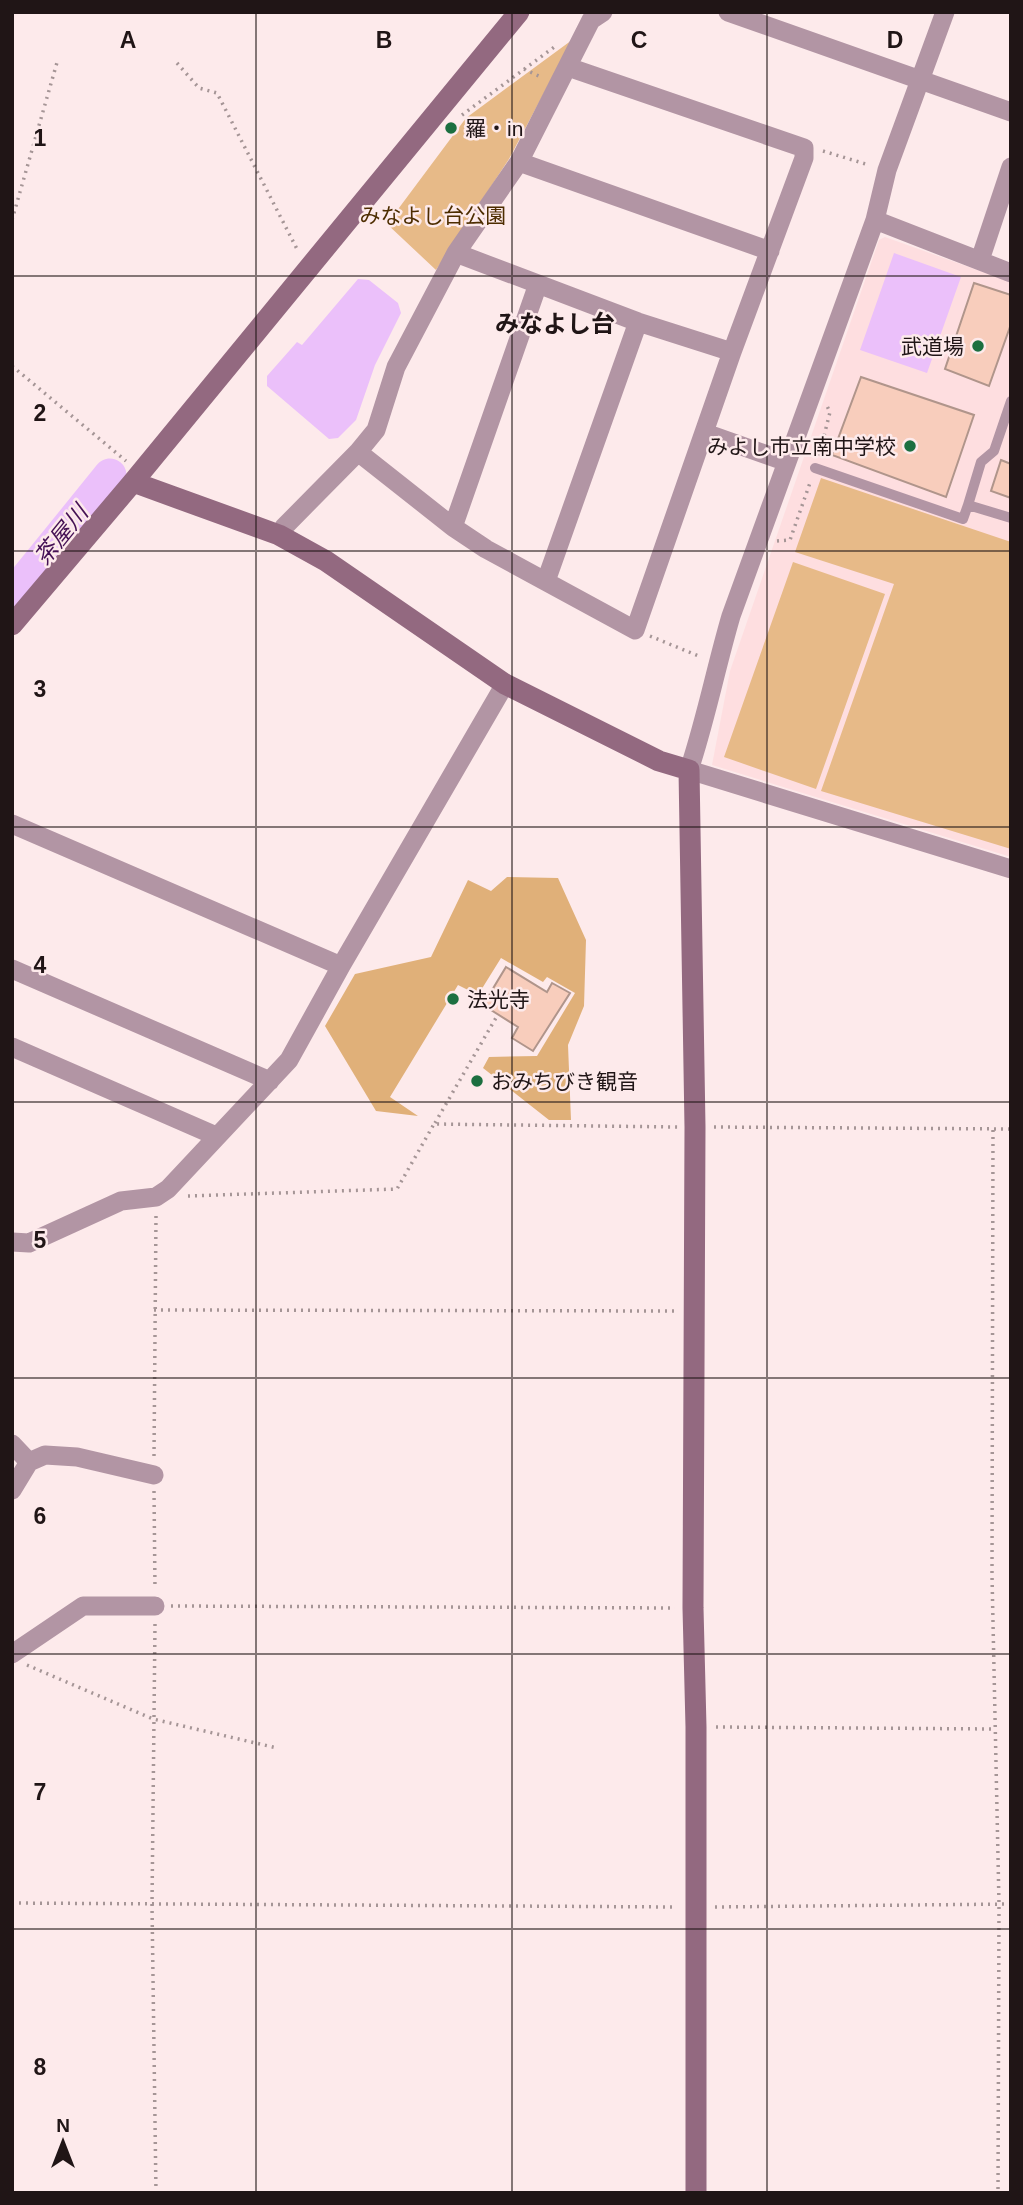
<svg xmlns="http://www.w3.org/2000/svg" width="1023" height="2205" viewBox="0 0 1023 2205" font-family="Helvetica,'Noto Sans JP',sans-serif">
<rect width="100%" height="100%" fill="#fdeaeb"/>
<path fill="#fedee0" d="M885,237L1011,282V857L712,765L730,671L879,240Z"/>
<path fill="#e7ba88" d="M572,40L509,159L436,270L387,224L466,118Z
M821,478L1011,542V849L821,791L894,584L795,552Z
M793,562L885,594L816,789L724,757Z"/>
<path fill="#e0b079" d="M507,877L558,878L586,940L584,1006L568,1045L571,1120H549L483,1068L489,1057L537,1056L575,993L547,977L543,982L501,958L478,995L458,985L390,1097L418,1116L376,1111L325,1026L355,974L431,957L468,880L491,891Z"/>
<path fill="#ebc0fa" d="M894,253L961,277L927,373L860,350Z
M358,279L369,280L398,303L401,313L375,365L356,420L338,438L329,439L267,386V376L297,342L302,345Z"/>
<g fill="none" stroke-linecap="round" stroke-linejoin="round">
<path stroke="#ebc0fa" stroke-width="33" d="M12,596L110,475"/>
</g>
<path fill="#f8cdbc" stroke="#b0958b" stroke-width="2" d="M974,283L1011,295V324L989,386L945,369Z
M861,377L974,415L946,497L832,455Z
M1001,460L1011,464V498L991,491Z
M506,967L547,992L552,983L570,993L533,1051L512,1038L518,1027L483,1005Z"/>
<g fill="none" stroke-linecap="round" stroke-linejoin="round">
<path stroke="#a59596" stroke-width="3.5" stroke-dasharray="2 5" stroke-linecap="butt" d="M177,63L199,88L217,93L298,251
M524,69L541,77
M462,115L557,45
M823,151L869,165
M12,220L58,59
M12,366L126,461
M819,456L830,412L827,406
M777,541L790,540L811,480
M650,636L701,657
M435,1123L497,1016
M714,1127L1011,1129
M993,1130L992,1575L999,1904L998,2193
M188,1196L397,1189L434,1124L678,1127
M154,1310L677,1311
M154,1456L156,1215
M154,1491L155,1589
M171,1606L675,1608
M155,1624L152,1905L156,2193
M27,1665L153,1719L277,1748
M716,1727L994,1729
M12,1903L676,1907
M715,1907L1011,1904"/>
<path stroke="#b295a4" stroke-width="10" d="M815,468L963,519L968,505L1011,518
M968,505L981,462L994,451L1011,401"/>
<path stroke="#b295a4" stroke-width="19" d="M728,12L1011,112
M568,67L804,148V158L732,352L635,630L486,549L453,527L358,452L376,430L396,367L456,253L519,162L591,20L603,12
M519,162L770,251
M875,220L887,170L945,12
M456,253L638,322L732,352
M980,260L1011,167
M1011,273L875,220L731,616C716,667 706,719 689,770L1011,869
M705,433L787,462
M453,527L538,284
M279,535L284,527L358,452
M546,581L638,322
M12,824L341,966
M12,969L270,1081
M12,1047L216,1136
M12,1242L29,1243L121,1201L156,1197L168,1189L289,1060L341,966L505,684
M12,1444L29,1462L45,1455L77,1457L154,1475
M12,1490L29,1462
M12,1654L83,1606H155"/>
<path stroke="#936980" stroke-width="21" d="M133,482L279,535L326,561L505,684L659,761L689,770L695,1127L693,1608L696,1727V2193
M12,625L133,482L519,12"/>
</g>
<path fill="none" stroke="#201516" stroke-width="2" stroke-opacity="0.55" d="M256,12V2193M512,12V2193M767,12V2193M12,276H1011M12,551H1011M12,827H1011M12,1102H1011M12,1378H1011M12,1654H1011M12,1929H1011"/>
<g fill="#1c6f40" stroke="#fdeaeb" stroke-width="2.5">
<circle cx="451" cy="128" r="7"/>
<circle cx="978" cy="346" r="7"/>
<circle cx="910" cy="446" r="7"/>
<circle cx="453" cy="999" r="7"/>
<circle cx="477" cy="1081" r="7"/>
</g>
<g text-anchor="middle" dominant-baseline="central" stroke-width="5" stroke-linejoin="round" paint-order="stroke">
<g font-size="21" fill="#201516" stroke="#fdeaeb" text-anchor="start">
<text x="465" y="128">羅・in</text>
<text x="964" y="346" text-anchor="end">武道場</text>
<text x="896" y="446" text-anchor="end">みよし市立南中学校</text>
<text x="467" y="999">法光寺</text>
<text x="491" y="1081">おみちびき観音</text>
</g>
<g font-size="21" fill="#4d2d00" stroke="#fdeaeb">
<text x="433" y="215">みなよし台公園</text>
</g>
<g font-size="23" font-style="italic" fill="#451155" stroke="#fdeaeb">
<text transform="translate(61 535) rotate(-51)">茶屋川</text>
</g>
<g font-size="24" font-weight="bold" fill="#201516" stroke="#fdeaeb">
<text x="555" y="323">みなよし台</text>
</g>
</g>
<g font-size="23" text-anchor="middle" font-weight="bold" fill="#201516" stroke="#fdeaeb" stroke-width="5" stroke-linejoin="round" paint-order="stroke">
<text x="128" y="48">A</text>
<text x="384" y="48">B</text>
<text x="639" y="48">C</text>
<text x="895" y="48">D</text>
<text x="40" y="146">1</text>
<text x="40" y="421">2</text>
<text x="40" y="697">3</text>
<text x="40" y="973">4</text>
<text x="40" y="1248">5</text>
<text x="40" y="1524">6</text>
<text x="40" y="1800">7</text>
<text x="40" y="2075">8</text>
</g>
<rect width="1023" height="2205" fill="none" stroke="#201516" stroke-width="28"/>
<g transform="translate(63 2142)" stroke="#fdeaeb" stroke-width="5" paint-order="stroke">
<path d="M0-5L12 26L0 18L-12 26Z" fill="#201516"/>
<text y="-10" font-size="19" font-weight="bold" text-anchor="middle" fill="#201516">N</text>
</g>
</svg>
